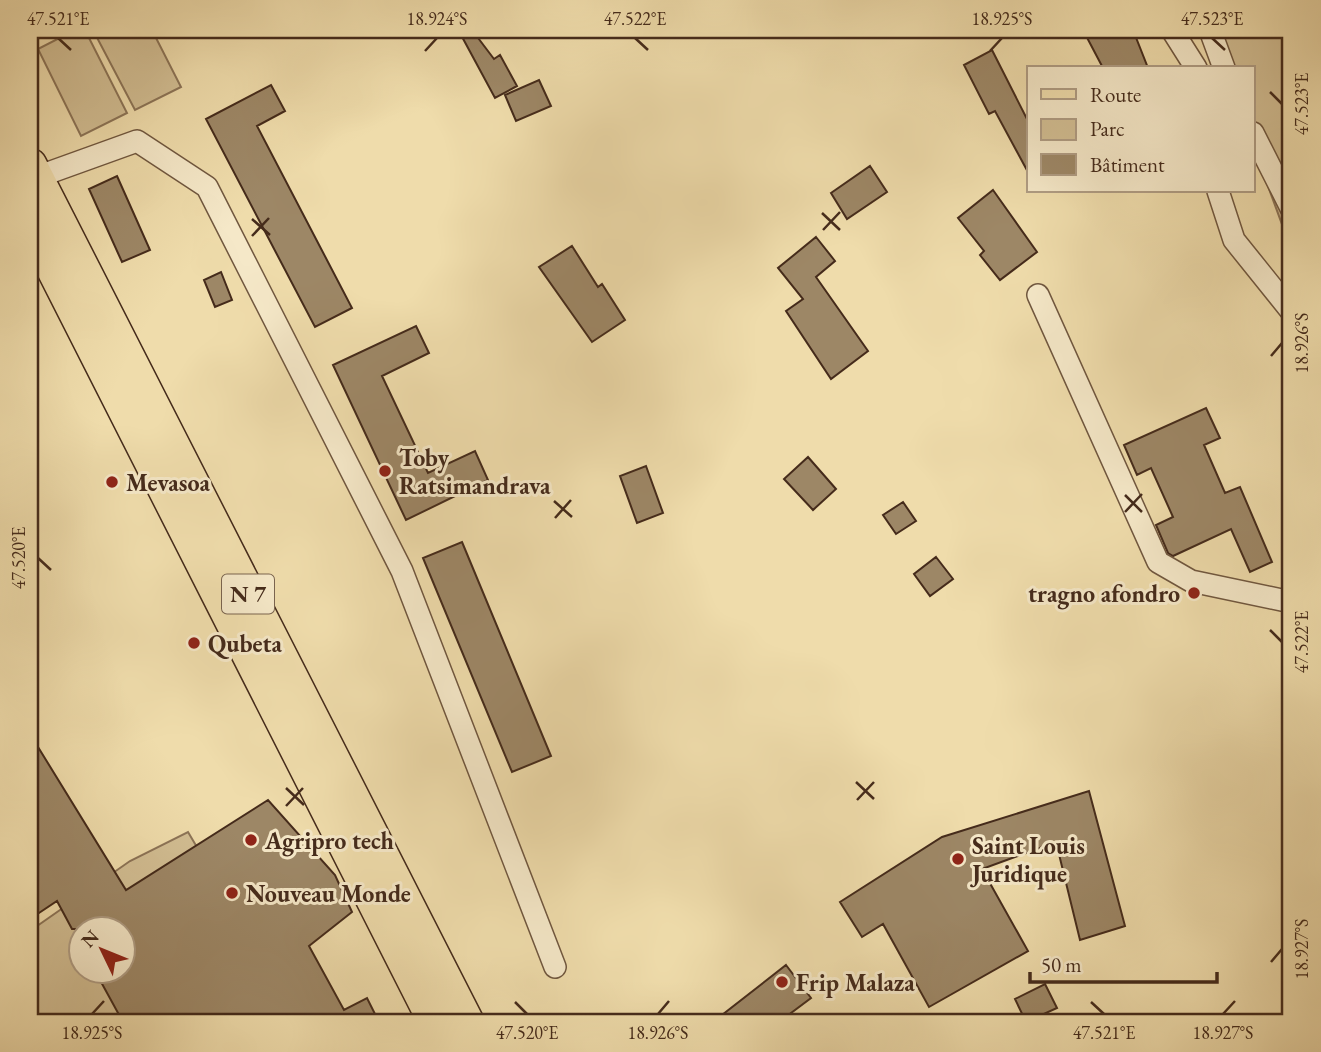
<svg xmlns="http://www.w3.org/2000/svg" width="1321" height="1052" viewBox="0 0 1321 1052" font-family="'EB Garamond',serif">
<rect width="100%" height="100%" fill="#efdcab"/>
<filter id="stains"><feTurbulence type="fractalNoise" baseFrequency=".00286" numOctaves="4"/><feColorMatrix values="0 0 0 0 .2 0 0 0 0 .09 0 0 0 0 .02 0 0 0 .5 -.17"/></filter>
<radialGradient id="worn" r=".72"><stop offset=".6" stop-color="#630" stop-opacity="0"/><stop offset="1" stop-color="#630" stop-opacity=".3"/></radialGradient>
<path fill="#d2be93" stroke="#8c7457" stroke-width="2" fill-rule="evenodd" d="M75,30H85L127,113L81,136L38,49Z
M93,30H152L181,87L135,110Z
M1210,30H1291V249L1253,145V68H1225Z
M188,832L233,908L196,1000L171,1022H30V931L130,861ZM80,930H122V972H80Z"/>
<path fill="#9d8766" stroke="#452b1b" stroke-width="2" d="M465,30H472L494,59L500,55L517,86L495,98L460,33Z
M1083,30H1133L1148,68H1103Z
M992,50L1029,123V174L995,111L989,114L964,65Z
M539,80L551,106L516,121L505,95Z
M271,85L285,111L257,126L352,308L315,327L206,119Z
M870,166L887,192L847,219L831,193Z
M117,176L150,250L122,262L89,189Z
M993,190L1037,252L1000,280L980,255L984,251L958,218Z
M816,237L835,261L816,277L868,351L831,379L786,311L803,299L778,268Z
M572,246L598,287L602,284L625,320L592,342L539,267Z
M221,272L232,300L215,307L204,280Z
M416,326L429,353L382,376L428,473L475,451L488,480L406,520L333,365Z
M1206,408L1220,438L1204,445L1225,493L1240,487L1272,562L1250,572L1231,529L1173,556L1168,553L1156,525L1173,517L1151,468L1137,475L1124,445Z
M808,457L836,489L813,510L784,479Z
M646,466L663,513L637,523L620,476Z
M903,502L916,521L896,534L883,515Z
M462,542L551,756L512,772L423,558Z
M936,557L953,579L930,596L914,574Z
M30,734L126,890L268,800L335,875L352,912L309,946L344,1010L367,998L379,1022H123L95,971H122V929H72L57,901L30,919Z
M1089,791L1125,926L1080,940L1056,842L982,869L1028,951L929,1007L883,924L862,937L840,902L942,837Z
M786,965L811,998L779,1022H713Z
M1045,984L1057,1008L1026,1022L1015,999Z"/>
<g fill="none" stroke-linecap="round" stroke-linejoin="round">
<g stroke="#70573f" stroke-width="24">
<path id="minor" d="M1172,30L1196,68
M1210,30L1224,68
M1253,133L1291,208
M37,177L137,141L207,187L402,571L555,967
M1218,191L1234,240L1291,311
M1038,295L1158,562L1191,581L1291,602"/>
</g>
<g stroke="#452b1b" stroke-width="36">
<path id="primary" d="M30,165L467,1022
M30,223L435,1022"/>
</g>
<use href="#minor" stroke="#f5e8c8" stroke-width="21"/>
<use href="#primary" stroke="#efdcab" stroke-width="33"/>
</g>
<path fill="none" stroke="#452b1b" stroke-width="2.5" d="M58,38L71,50M635,38L648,50M1212,38L1225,50M425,51L437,38M990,51L1002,38M1270,92L1282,104M822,213L840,230M252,219L270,235M823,230L840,212M252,236L269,218M1271,356L1282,343M1125,495L1142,512M554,501L572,517M1125,512L1142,494M555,518L571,500M38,558L51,570M1270,630L1282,642M856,782L874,799M286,788L304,805M857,800L874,782M286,806L303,788M1271,962L1282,949M515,1002L527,1014M1091,1002L1104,1014M92,1014L104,1001M658,1014L669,1001M1223,1014L1235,1001"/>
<g fill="#8f2418" stroke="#f5e8c8" stroke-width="2.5">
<circle cx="385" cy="471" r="7"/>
<circle cx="112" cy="482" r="7"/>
<circle cx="1194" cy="593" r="7"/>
<circle cx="194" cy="643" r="7"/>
<circle cx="251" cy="840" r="7"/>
<circle cx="958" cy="859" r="7"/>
<circle cx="232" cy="893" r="7"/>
<circle cx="782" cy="982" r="7"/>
</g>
<g text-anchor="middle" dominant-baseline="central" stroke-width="6" stroke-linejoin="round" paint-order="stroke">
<rect fill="#f5e8c8" stroke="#7a644f" stroke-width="2" x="222" y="574.5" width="52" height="39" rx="5"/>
<g font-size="23" font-weight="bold" fill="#452b1b">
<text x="248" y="594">N 7</text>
</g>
<g font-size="24" font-weight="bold" fill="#452b1b" stroke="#f5e8c8" text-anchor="start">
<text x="399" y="457">Toby<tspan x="399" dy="28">Ratsimandrava</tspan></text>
<text x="126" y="482">Mevasoa</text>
<text x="1180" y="593" text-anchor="end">tragno afondro</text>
<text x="208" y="643">Qubeta</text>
<text x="265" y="840">Agripro tech</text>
<text x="972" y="845">Saint Louis<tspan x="972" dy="28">Juridique</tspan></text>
<text x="246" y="893">Nouveau Monde</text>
<text x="796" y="982">Frip Malaza</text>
</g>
</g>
<rect width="1321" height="1052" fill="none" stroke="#efdcab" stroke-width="77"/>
<rect x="1027" y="66" width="228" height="126" fill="#f5e8c8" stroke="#af9c83" stroke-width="2"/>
<rect x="1041" y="89" width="35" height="10" fill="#efdcab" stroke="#af9c83" stroke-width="2"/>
<text x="1090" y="102" font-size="21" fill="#452b1b">Route</text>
<rect x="1041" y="119" width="35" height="21" fill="#d2be93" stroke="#af9c83" stroke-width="2"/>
<text x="1090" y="136" font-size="21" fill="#452b1b">Parc</text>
<rect x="1041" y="154" width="35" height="21" fill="#9d8766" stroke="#af9c83" stroke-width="2"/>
<text x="1090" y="172" font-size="21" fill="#452b1b">Bâtiment</text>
<g transform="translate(102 950) rotate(313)"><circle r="33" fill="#f5e8c8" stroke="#af9c83" stroke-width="2"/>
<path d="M0-5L12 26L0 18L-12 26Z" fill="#8f2418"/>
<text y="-10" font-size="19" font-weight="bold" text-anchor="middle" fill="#452b1b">N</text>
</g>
<path d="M1030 972v10h187v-10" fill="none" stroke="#452b1b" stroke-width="3.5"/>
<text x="1041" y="972" font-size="21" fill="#452b1b" stroke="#f5e8c8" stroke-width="5" paint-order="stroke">50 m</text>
<rect x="38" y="38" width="1244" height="976" fill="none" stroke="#452b1b" stroke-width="2.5"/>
<g font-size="18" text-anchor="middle" fill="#452b1b">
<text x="58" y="25">47.521°E</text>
<text x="437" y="25">18.924°S</text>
<text x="635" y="25">47.522°E</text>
<text x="1002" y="25">18.925°S</text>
<text x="1212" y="25">47.523°E</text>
<text transform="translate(1302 104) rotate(-90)" y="6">47.523°E</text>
<text transform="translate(1302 343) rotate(-90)" y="6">18.926°S</text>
<text transform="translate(19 558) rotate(-90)" y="6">47.520°E</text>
<text transform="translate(1302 642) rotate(-90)" y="6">47.522°E</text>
<text transform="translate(1302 949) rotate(-90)" y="6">18.927°S</text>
<text x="92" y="1039">18.925°S</text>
<text x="527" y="1039">47.520°E</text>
<text x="658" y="1039">18.926°S</text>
<text x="1104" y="1039">47.521°E</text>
<text x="1223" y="1039">18.927°S</text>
</g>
<rect width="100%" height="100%" filter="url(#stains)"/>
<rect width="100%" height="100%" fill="url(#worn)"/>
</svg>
